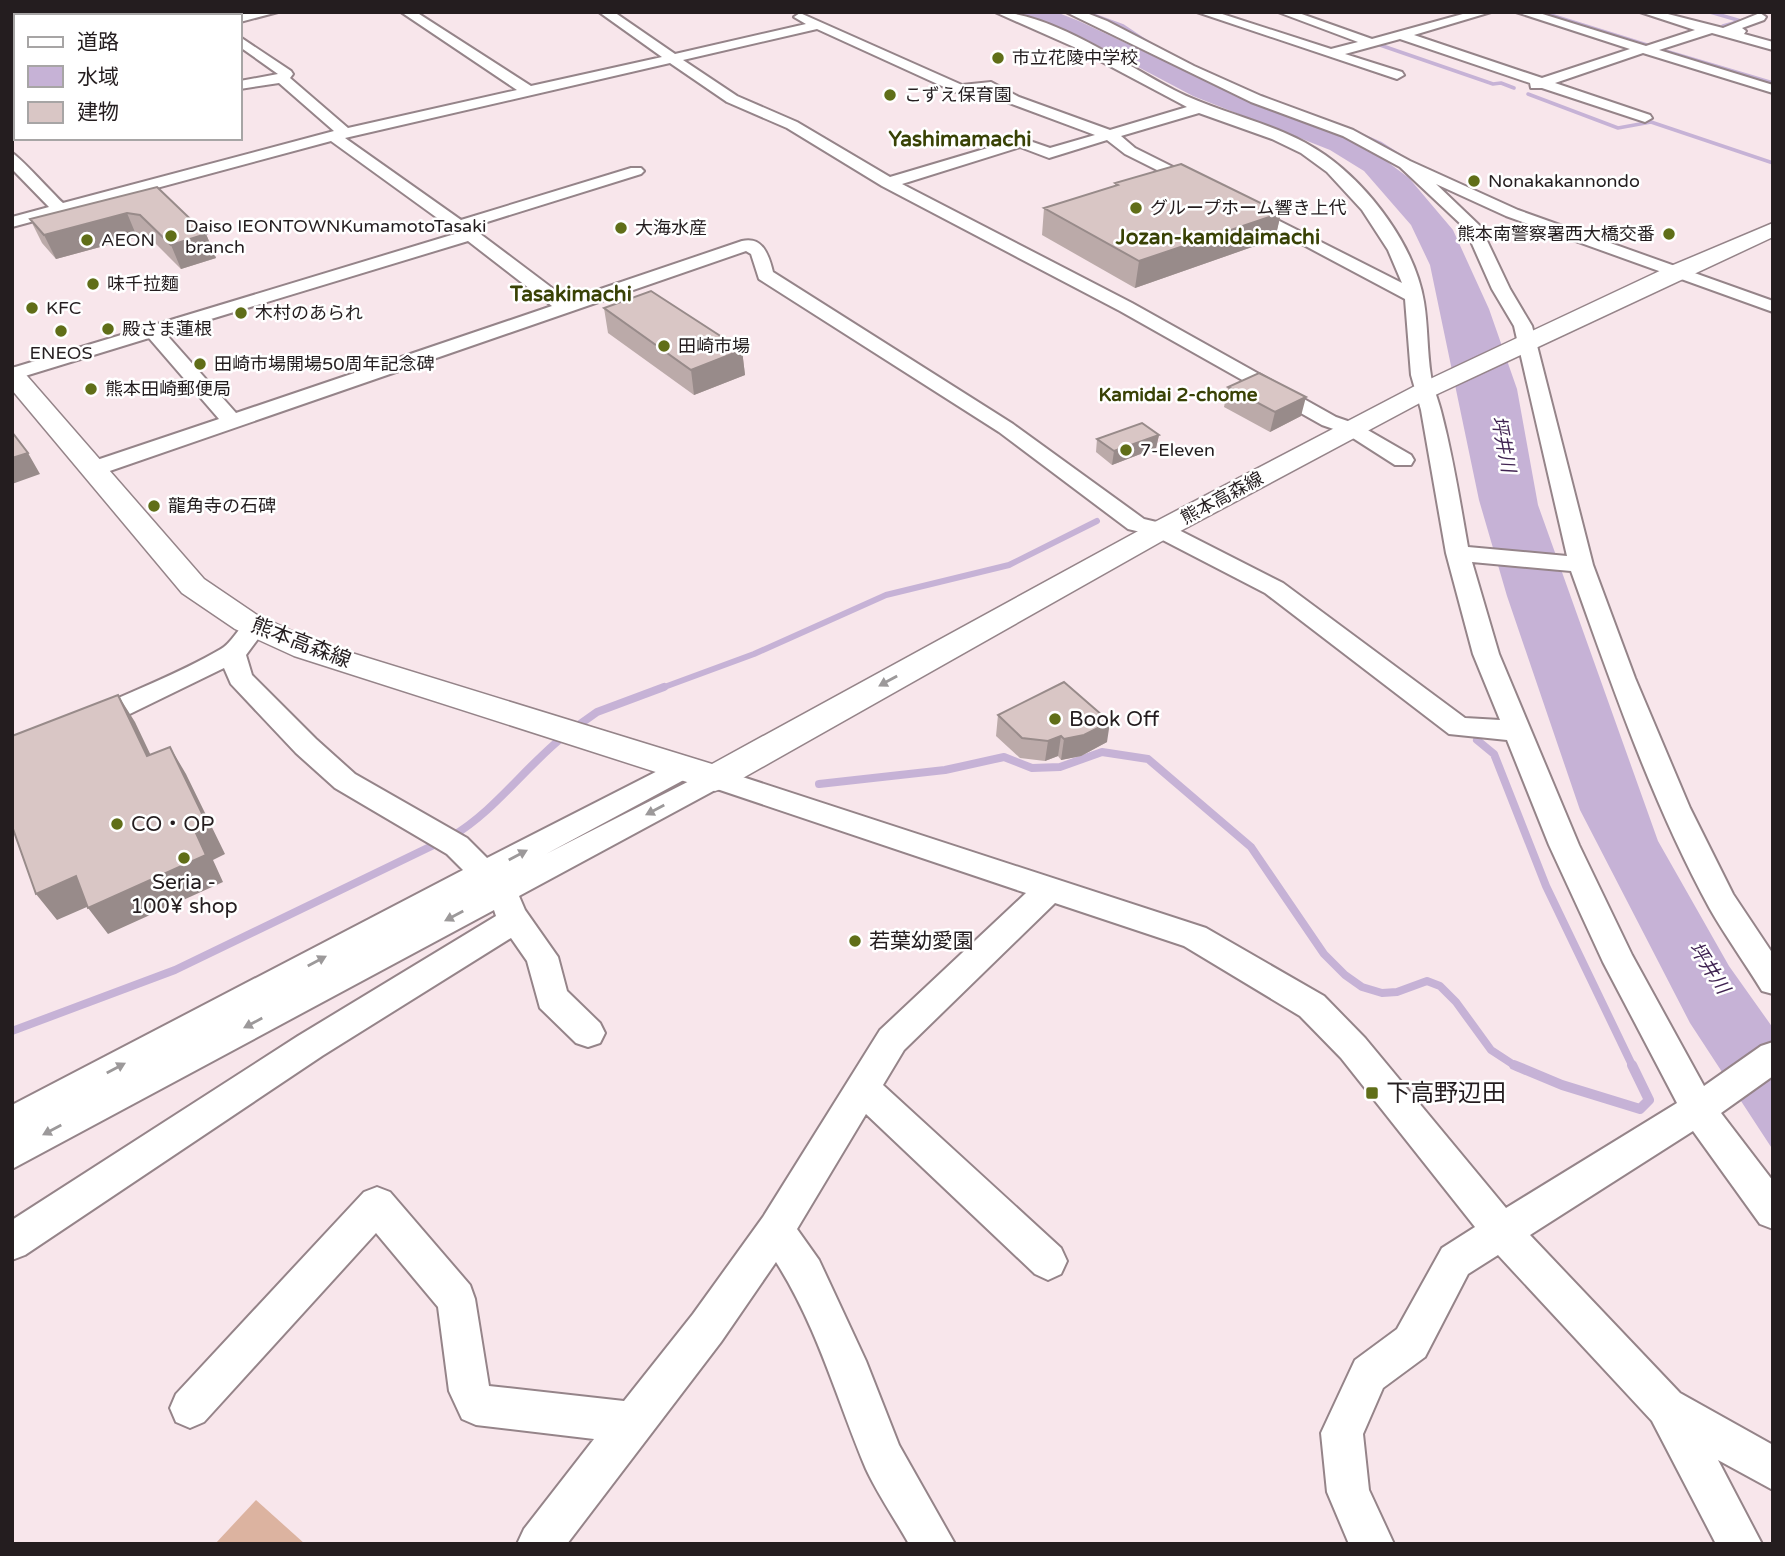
<svg xmlns="http://www.w3.org/2000/svg" width="1785" height="1556" viewBox="0 0 1785 1556" font-family="'Varela Round','Noto Sans JP',sans-serif">
<rect width="100%" height="100%" fill="#f8e6eb"/>
<path fill="#dcb3a0" d="M256,1500L305,1544H215Z"/>
<path fill="#c6b2d6" d="M1017,12H1056L1079,21L1200,78L1358,140L1409,178L1453,230L1489,309L1517,389L1538,505L1658,841L1729,966L1773,1028V1150L1690,1023L1580,810L1507,596L1479,500L1430,265L1411,225L1364,171L1330,150L1193,96L1087,40Z"/>
<g fill="none" stroke-linecap="round" stroke-linejoin="round">
<path stroke="#c6b2d6" stroke-width="3.5" d="M1085,12L1123,26L1153,46
M1541,12L1647,45
M1710,12L1741,21L1723,26
M1380,45L1493,84L1501,83L1514,88
M1662,50L1773,83
M1528,94L1618,128L1651,122L1773,163
M1357,133L1380,143L1408,161"/>
<path stroke="#c6b2d6" stroke-width="6" d="M659,689L754,654L886,595L1009,565L1097,521"/>
<path stroke="#c6b2d6" stroke-width="8" d="M573,729L597,712L664,687
M1477,740L1494,754L1546,886L1633,1067
M819,784L945,770L1004,757L1032,768L1060,767L1102,752L1148,759L1251,847L1324,954L1345,975L1362,987L1382,993L1397,992L1427,981L1440,986L1456,1002L1491,1050L1517,1067
M451,837C495,811 524,768 564,736
M12,1031L175,970L440,842"/>
<path stroke="#c6b2d6" stroke-width="10" d="M1514,1065L1562,1085L1640,1109L1649,1100L1632,1065"/>
<g stroke="#958489" stroke-width="4">
<path id="minor" d="M49,12H74L68,16H43Z
M199,12H211L213,16H201Z
M251,12H278L240,22V16H235Z
M401,12H416L531,86L662,57L599,12H614L675,54L806,24L794,17L800,13L962,85L991,82L1019,97L1110,130L1187,107L1074,47L995,12C1050,12 1124,64 1174,90C1222,115 1280,123 1325,155C1370,187 1415,246 1424,302C1428,326 1427,351 1431,376C1433,388 1438,399 1441,411C1453,456 1460,502 1468,547L1567,556L1514,326L1492,289L1465,228L1400,167L1343,136L1251,102L1066,12H1084L1107,21L1194,66L1261,96L1353,130L1410,161L1518,210L1773,301V312L1506,216L1436,184L1480,226L1510,289L1532,326L1593,565L1635,678L1690,808L1733,894L1773,954V994L1762,991C1745,963 1726,937 1710,909C1652,803 1612,685 1571,571L1472,562L1499,654L1579,845L1632,955L1704,1086L1761,1046L1773,1042V1076L1721,1113L1773,1181V1229L1760,1224L1693,1131L1530,1235L1680,1393L1773,1445V1490L1718,1460L1762,1544H1716L1652,1421L1498,1255L1468,1274L1425,1357L1383,1388L1363,1434L1369,1490L1394,1544H1349L1327,1492L1321,1433L1355,1360L1397,1329L1442,1248L1475,1227L1341,1058L1300,1016L1184,946L1055,903L904,1050L883,1085L1061,1248L1067,1261L1061,1274L1048,1280L1035,1274L866,1114L797,1229L819,1260L866,1361L899,1445L955,1544H909C895,1519 878,1495 866,1469C837,1400 817,1326 776,1262L721,1342L567,1544H517L524,1529L594,1439L476,1425L462,1419L449,1391L438,1307L376,1233L204,1422L190,1428L176,1422L170,1408L176,1394L364,1192L377,1187L390,1192L470,1285L475,1299L489,1386L624,1401L693,1314L763,1217L880,1030L1026,893L717,789L519,896L525,910L558,957L567,991L600,1023L605,1033L600,1043L588,1047L576,1043L540,1008L527,961L511,938L322,1056L25,1255L12,1260V1220L298,1036L496,916L494,910L12,1169V1105L463,870L447,854L335,788L296,753L231,684L224,668L101,728L92,730L83,728L79,721L83,714C127,693 179,674 221,649C238,639 239,616 263,622L266,628L246,655L252,675L316,739L355,774L467,838L487,858L683,758L693,761L697,768L693,775L546,854L715,768L1206,928L1324,996L1365,1038L1506,1208L1677,1103L1603,962L1549,845L1507,740L1449,734L1265,593L1153,535L1128,529L999,432L759,279L751,254L746,251L101,474H85L82,469L85,464L219,419L149,338L12,380V368L458,233L331,141L12,227V217L49,207L12,169V153C18,155 54,195 63,203L334,131L279,83L240,89V81L278,74L240,47V37L291,71L293,74L290,78L348,128L517,90ZM817,29L955,92L984,89L1009,103L1095,135L1050,148L1021,138L890,177L797,122L737,96L683,60ZM670,63L727,102L787,128L882,186L1120,311L1322,425L1345,433L1395,465H1411L1414,460L1411,455L1359,425L1336,417L1132,303L902,184L1020,147L1049,158L1107,140L1125,154L1199,191L1207,186L1205,183L1135,148L1121,136L1199,113L1272,139L1301,153L1327,172L1362,210L1388,250L1402,283L1250,206H1238L1236,209L1405,299L1411,375L1421,410L1446,553L1473,654L1500,720L1465,718L1283,583L1169,525L1144,519L1013,424L773,272C769,256 763,236 742,241L568,300L471,227L641,174L644,171L641,168H631L461,220L345,138ZM468,241L552,306L236,413L165,333Z
M1197,12H1216L1331,49L1358,42L1278,12H1296L1372,39L1470,12H1491L1414,35L1542,78L1630,49L1516,12H1536L1646,46L1695,30L1640,12H1660L1723,28L1760,13L1766,17L1764,20L1742,28L1746,31L1744,34L1773,42V50L1712,33L1659,50L1773,85V93L1643,53L1555,83L1650,115L1652,118L1645,122L1542,88H1531L1530,83L1400,39L1345,54L1402,72L1404,75L1397,79Z
M12,18H16V26H12Z
M16,47V55L12,56V48Z
M16,127V135L12,136V128Z"/>
</g>
<g stroke="#958489" stroke-width="3">
<path id="major" d="M1773,223V237L1431,397L1171,536L727,787L715,791L294,656L235,629L182,593L12,390V367L21,369L204,579L257,615L316,642L712,764L1151,524L1413,387L1666,268Z"/>
</g>
<use href="#minor" fill="#fff" fill-rule="evenodd"/>
<use href="#major" fill="#fff" fill-rule="evenodd"/>
</g>
<path fill="#bbaaa9" d="M1115,183L1281,213L1275,239L1135,288L1042,235L1044,208L1115,186Z
M157,187L206,234L216,258L181,269L150,238L137,237L56,259L42,243L30,219Z
M604,308L742,350L745,375L694,395L608,333Z
M1228,387L1301,416L1270,432L1224,407Z
M1159,435L1156,448L1112,465L1096,452L1097,439Z
M998,715L1107,742L1081,756L1061,760L1058,756L1045,761L1020,758L996,736Z"/>
<path fill="#988b8a" d="M127,213L137,237L56,259L44,235Z
M1281,213L1275,239L1135,288L1139,261Z
M206,234L216,258L181,269L171,245Z
M742,350L745,375L694,395L691,370Z
M1306,397L1301,416L1270,432L1275,412Z
M1159,435L1156,448L1112,465L1114,451Z
M28,453L40,474L12,484V458Z
M118,695L135,722L164,783L147,756Z
M1110,722L1107,742L1081,756L1061,760L1064,739Z
M1061,736L1058,756L1045,761L1048,741Z
M170,747L186,774L225,854L213,860L223,882L108,934L88,908L196,833Z
M76,876L96,903L57,920L36,894Z"/>
<path fill="#d9c6c5" stroke="#988b8a" stroke-width="2" d="M1181,164L1281,213L1139,261L1044,208L1118,185L1115,183Z
M157,187L206,234L171,245L140,215L127,213L44,235L30,219Z
M651,291L742,350L691,370L604,308Z
M1259,373L1306,397L1275,412L1228,387Z
M1142,423L1159,435L1114,451L1097,439Z
M12,432L28,453L12,458Z
M1064,682L1110,722L1084,735L1064,739L1061,736L1048,741L1022,738L998,715Z
M118,695L147,756L170,747L209,828L196,833L206,855L88,908L76,876L36,894L12,826V736Z"/>
<defs><path id="oneway-solid" d="M-6-.8H1V-3.2L6.5 0L1 3.2V.8H-6Z" transform="scale(1.75)"/></defs>
<g fill="#9c999a">
<use href="#oneway-solid" transform="translate(888 681) rotate(151)"/>
<use href="#oneway-solid" transform="translate(655 810) rotate(152)"/>
<use href="#oneway-solid" transform="translate(518 855) rotate(-28)"/>
<use href="#oneway-solid" transform="translate(454 916) rotate(152)"/>
<use href="#oneway-solid" transform="translate(317 961) rotate(-28)"/>
<use href="#oneway-solid" transform="translate(253 1023) rotate(152)"/>
<use href="#oneway-solid" transform="translate(116 1068) rotate(-28)"/>
<use href="#oneway-solid" transform="translate(52 1130) rotate(152)"/>
</g>
<g fill="#606e18" stroke="#fff" stroke-width="2.5">
<circle cx="998" cy="58" r="7"/>
<circle cx="890" cy="95" r="7"/>
<circle cx="1474" cy="181" r="7"/>
<circle cx="1136" cy="208" r="7"/>
<circle cx="621" cy="228" r="7"/>
<circle cx="1669" cy="234" r="7"/>
<circle cx="171" cy="236" r="7"/>
<circle cx="87" cy="240" r="7"/>
<circle cx="93" cy="284" r="7"/>
<circle cx="32" cy="308" r="7"/>
<circle cx="241" cy="313" r="7"/>
<circle cx="108" cy="329" r="7"/>
<circle cx="61" cy="331" r="7"/>
<circle cx="664" cy="346" r="7"/>
<circle cx="200" cy="364" r="7"/>
<circle cx="91" cy="389" r="7"/>
<circle cx="1126" cy="450" r="7"/>
<circle cx="154" cy="506" r="7"/>
<circle cx="1055" cy="719" r="7"/>
<circle cx="117" cy="824" r="7"/>
<circle cx="184" cy="858" r="7"/>
<circle cx="855" cy="941" r="7"/>
<rect x="1365" y="1086" width="14" height="14" rx="3.5"/>
</g>
<g text-anchor="middle" dominant-baseline="central" stroke-width="5" stroke-linejoin="round" paint-order="stroke">
<g font-size="18" fill="#241d1f" stroke="#fff" text-anchor="start">
<text x="1012" y="58">市立花陵中学校</text>
<text x="904" y="95">こずえ保育園</text>
<text x="1488" y="181">Nonakakannondo</text>
<text x="1150" y="208">グループホーム響き上代</text>
<text x="185" y="226">Daiso IEONTOWNKumamotoTasaki<tspan x="185" dy="21">branch</tspan></text>
<text x="635" y="228">大海水産</text>
<text x="1655" y="234" text-anchor="end">熊本南警察署西大橋交番</text>
<text x="101" y="240">AEON</text>
<text x="107" y="284">味千拉麵</text>
<text x="46" y="308">KFC</text>
<text x="255" y="313">木村のあられ</text>
<text x="122" y="329">殿さま蓮根</text>
<text x="678" y="346">田崎市場</text>
<text x="61" y="353" text-anchor="middle">ENEOS</text>
<text x="214" y="364">田崎市場開場50周年記念碑</text>
<text x="105" y="389">熊本田崎郵便局</text>
<text x="1140" y="450">7-Eleven</text>
<text x="168" y="506">龍角寺の石碑</text>
</g>
<g font-size="18" fill="#241d1f" stroke="#fff">
<text transform="translate(1222 498) rotate(-28)">熊本高森線</text>
</g>
<g font-size="19" font-weight="bold" fill="#394205" stroke="#fff">
<text x="1178" y="395">Kamidai 2-chome</text>
</g>
<g font-size="19" font-style="italic" fill="#402452" stroke="#fff">
<text transform="translate(1503 444) rotate(79)">坪井川</text>
<text transform="translate(1709 968) rotate(57)">坪井川</text>
</g>
<g font-size="21" font-weight="bold" fill="#394205" stroke="#fff">
<text x="960" y="139">Yashimamachi</text>
<text x="1218" y="237">Jozan-kamidaimachi</text>
<text x="571" y="294">Tasakimachi</text>
</g>
<g font-size="21" fill="#241d1f" stroke="#fff">
<text transform="translate(301 643) rotate(21)">熊本高森線</text>
</g>
<g font-size="21" fill="#241d1f" stroke="#fff" text-anchor="start">
<text x="1069" y="719">Book Off</text>
<text x="131" y="824">CO・OP</text>
<text x="184" y="882" text-anchor="middle">Seria -<tspan x="184" dy="24">100¥ shop</tspan></text>
<text x="869" y="941">若葉幼愛園</text>
</g>
<g font-size="24" fill="#241d1f" stroke="#fff" text-anchor="start">
<text x="1386" y="1093">下高野辺田</text>
</g>
</g>
<rect width="1785" height="1556" fill="none" stroke="#241d1f" stroke-width="28"/>
<rect x="14" y="14" width="228" height="126" fill="#ffffff" stroke="#a7a5a5" stroke-width="2"/>
<rect x="28" y="37" width="35" height="10" fill="#ffffff" stroke="#a7a5a5" stroke-width="2"/>
<text x="77" y="49" font-size="21" fill="#241d1f">道路</text>
<rect x="28" y="66" width="35" height="21" fill="#c6b2d6" stroke="#a7a5a5" stroke-width="2"/>
<text x="77" y="84" font-size="21" fill="#241d1f">水域</text>
<rect x="28" y="102" width="35" height="21" fill="#d9c6c5" stroke="#a7a5a5" stroke-width="2"/>
<text x="77" y="119" font-size="21" fill="#241d1f">建物</text>
</svg>
